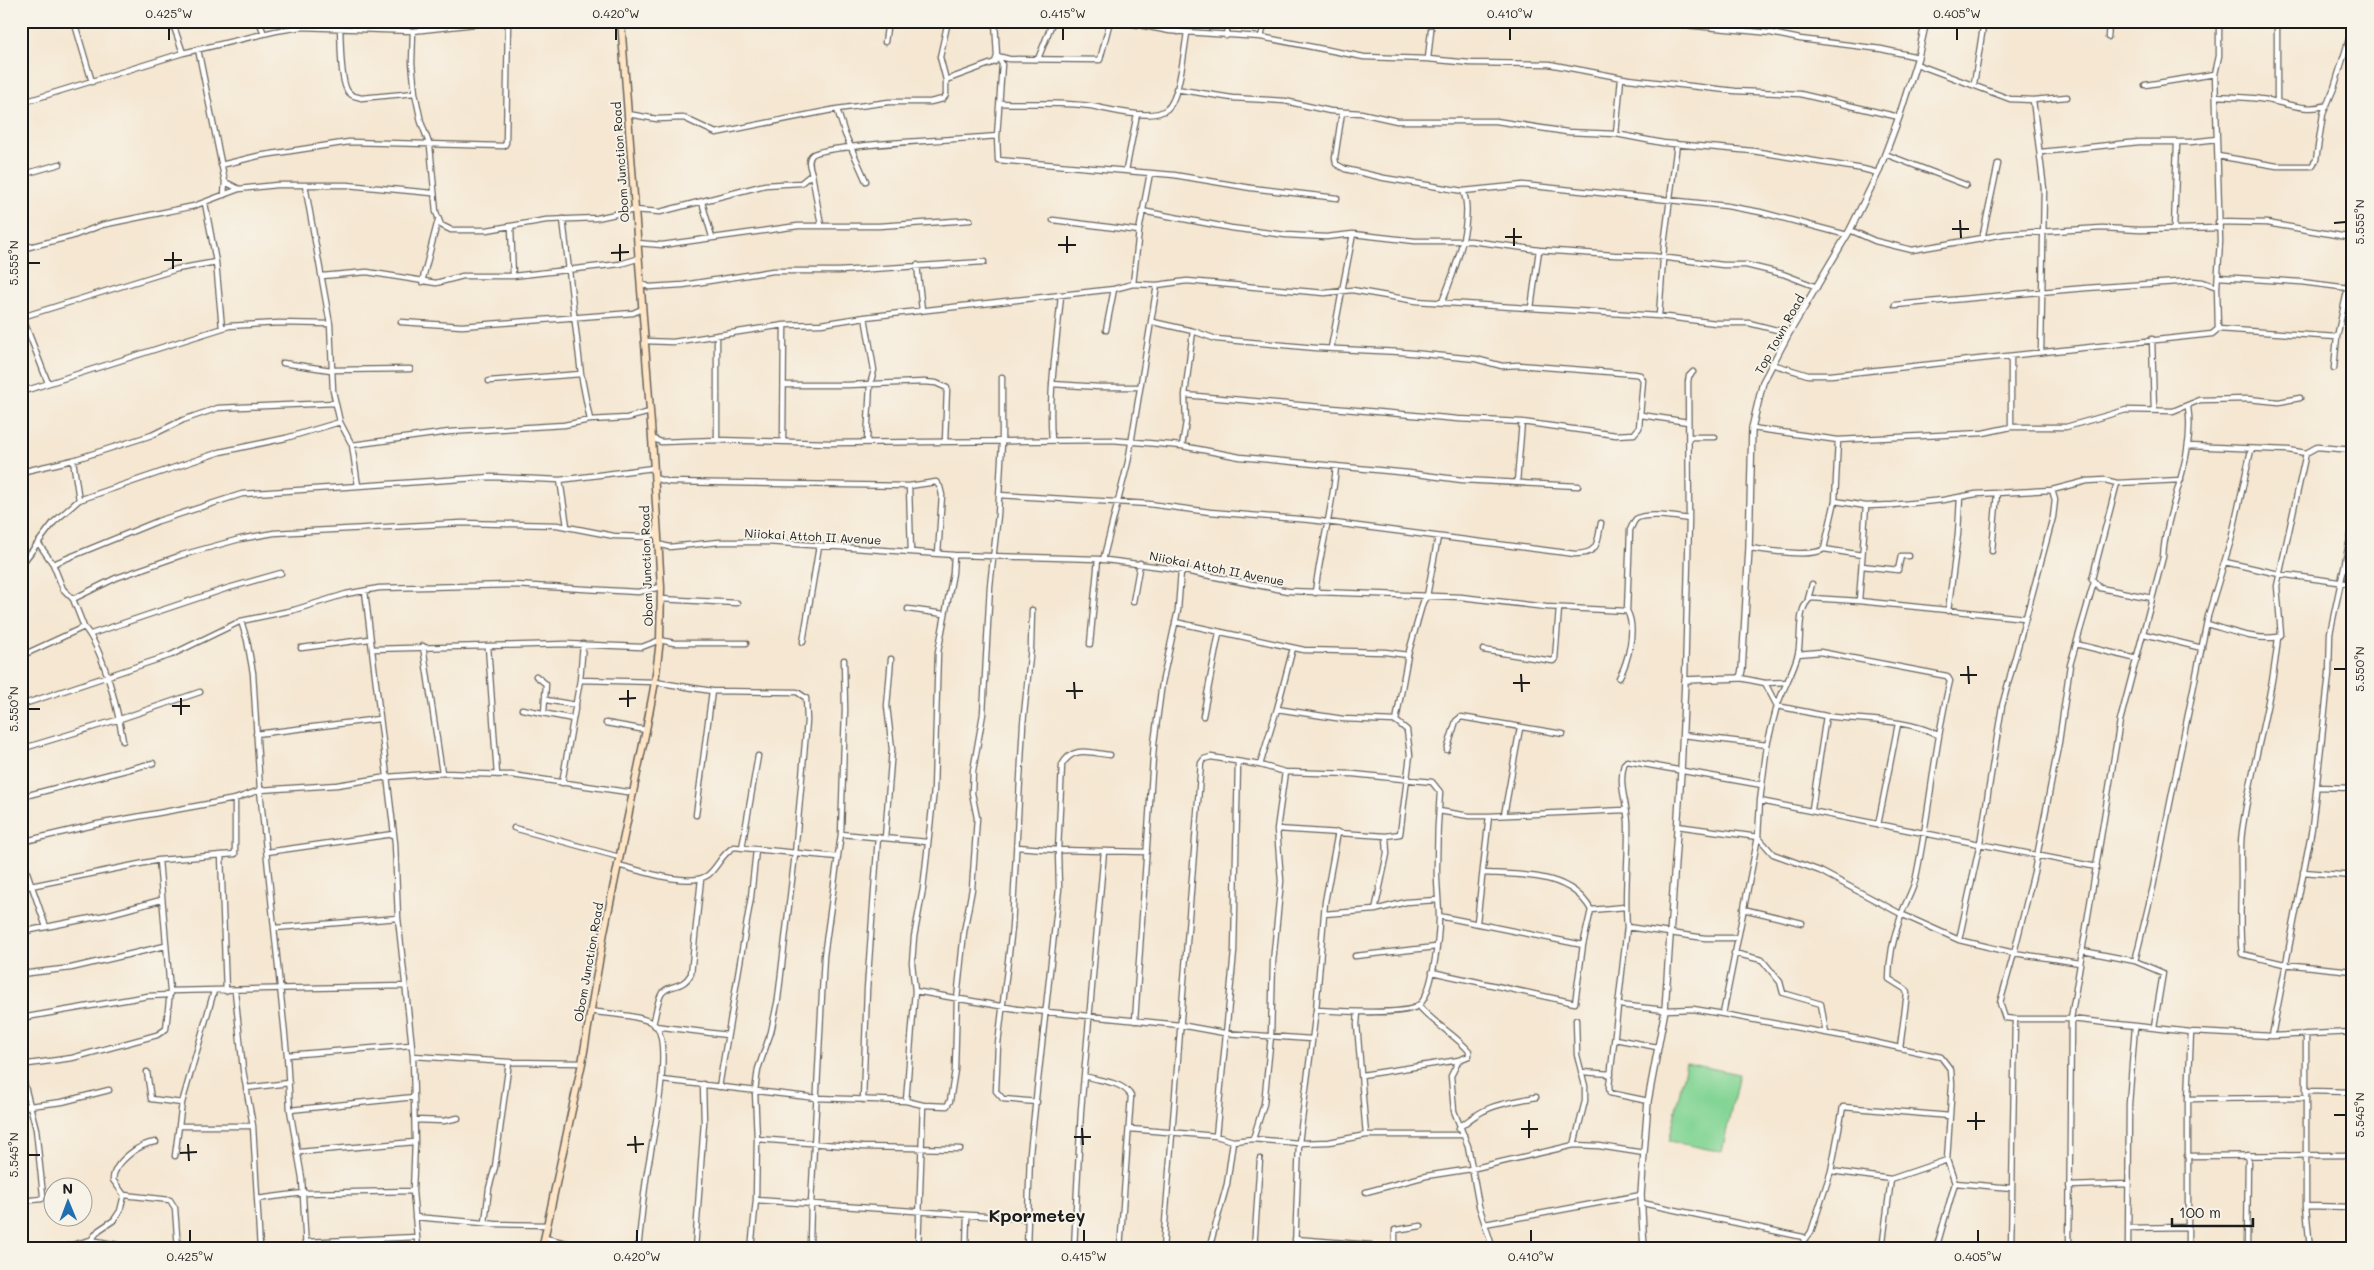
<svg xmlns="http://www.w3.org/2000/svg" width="2374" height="1270" viewBox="0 0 2374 1270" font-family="Mali,sans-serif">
<rect width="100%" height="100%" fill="#f7f3e8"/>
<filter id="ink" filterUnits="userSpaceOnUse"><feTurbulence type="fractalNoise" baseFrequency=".02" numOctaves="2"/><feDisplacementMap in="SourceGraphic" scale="10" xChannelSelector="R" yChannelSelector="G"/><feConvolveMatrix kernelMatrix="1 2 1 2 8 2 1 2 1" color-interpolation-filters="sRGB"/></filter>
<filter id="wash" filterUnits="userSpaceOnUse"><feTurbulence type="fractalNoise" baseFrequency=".0096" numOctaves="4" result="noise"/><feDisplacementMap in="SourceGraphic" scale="20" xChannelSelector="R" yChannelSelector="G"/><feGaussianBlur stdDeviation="1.12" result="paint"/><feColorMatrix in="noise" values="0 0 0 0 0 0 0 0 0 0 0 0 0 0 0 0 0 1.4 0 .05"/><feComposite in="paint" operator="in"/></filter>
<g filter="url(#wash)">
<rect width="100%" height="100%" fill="#f5e7d2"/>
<path fill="#84d595" stroke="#507858" d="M1686,1063L1739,1074L1722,1152L1669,1141Z"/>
</g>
<g filter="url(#ink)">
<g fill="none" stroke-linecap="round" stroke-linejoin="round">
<g stroke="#68635c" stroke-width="7">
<path id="minor" d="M74,21L92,82
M172,21L183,53
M259,21L264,34
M1118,21L1170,31L1261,37L1364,57L1428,59L1470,63L1549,64L1628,79L1735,91L1800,94L1899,117
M1178,21V32
M1641,21L1771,33L1800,39L1881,49L1918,57
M2053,21H2062
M2085,21L2109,25L2108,37
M2207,21L2219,24
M21,23L25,21
M340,29C341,44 340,77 347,90C350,96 355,96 361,98L415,93
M413,31L412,63L415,93L421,122L430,146L436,212L441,225L451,230H487L546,220L597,218L634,210L660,212L765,185L801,183L812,174C810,168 807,160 812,155C823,144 971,139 997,136
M1226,36L1228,21
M1261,37L1265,21
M885,42L888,21
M198,49L225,182L224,195
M997,56L1002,64L997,136L998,160L1174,175L1251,188L1337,198
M997,56L1009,59L1100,60L1110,21
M1038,59L1053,21
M1428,59L1431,30
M1916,64L2010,99L2033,100L2067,97
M946,80L940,57L948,21
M1974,84L1984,21
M2145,85L2215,74
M1176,89L1232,98L1285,101L1330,111L1361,113L1397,121H1496L1567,132L1616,134L1663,143L1753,151L1863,169L1878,173
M2216,96C2231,97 2245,97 2260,99C2281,101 2306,113 2327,105
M2033,100L2044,189L2041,352
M2277,102V21
M21,103L183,53L276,31L301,27L413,31L502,21
M1000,103C1032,105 1064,101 1096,107C1111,110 1154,121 1167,109C1180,98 1184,50 1187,33
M837,109L845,134L866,181
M1342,112L1335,158L1336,164L1345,169L1384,178L1463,191L1523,185L1727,206L1760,212L1847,235
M628,114L657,119L684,118L716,133L837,109L889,102H930L943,99L946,95V80L995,62L997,56L995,21
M1616,134L1621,78
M2041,152L2139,142H2191L2217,139
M1885,154L1966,185
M2218,156L2277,166H2312L2316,160L2323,114L2334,88L2353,26
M221,165L258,156L349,142L504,146L506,143L508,21
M1126,170L1137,114
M812,174L821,225
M21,175L60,164
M225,182L239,189
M305,185L330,324L333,391L340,422L352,445L358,486
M702,202L712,237
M205,203L216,262L222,328
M1142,211L1231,228L1286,235L1326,237L1353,234L1415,241H1471L1539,250L1614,255L1652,256L1723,265H1746L1783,274L1817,287
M563,219L581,374L590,420
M1053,220L1139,231
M2218,222L2267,223L2353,238
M511,227L513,276
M2174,229L2177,143
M1850,230L1875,241L1912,250L2005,234L2102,228L2140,230L2218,228
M1982,239L1998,164
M637,243L662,245L798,226H879L970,220
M21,249L73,236L102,225L194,206L239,189L277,185H347L432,193
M917,265L922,310
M322,276L367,272L436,283L463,276H513L620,264L637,259
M2218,277L2301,282L2349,288
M422,282L438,220
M641,283L649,287L683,285L773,271H839L984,262
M1133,284L1139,231L1150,173
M1442,302C1453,276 1475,218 1463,191
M1895,305L2086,288L2193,281L2203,282L2217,287
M1531,308L1539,250
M22,316L48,383
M1659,316L1664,245L1677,144
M22,317L177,269L216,262
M865,317L874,370L870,385L867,441
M401,322L462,326L633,313L642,309
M2218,329L2337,337
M1106,330L1114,289
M2152,339L2154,410
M644,341L673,342L784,325L821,324L865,317L1114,289L1133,284L1157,285L1187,281L1325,293L1352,290L1416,301L1659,316L1716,323H1749L1789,333
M1331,348L1353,234
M283,363L331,370L410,369
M1772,364L1808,375H1831L2212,334L2218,329L2217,287L2220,241L2215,74L2219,56V21
M2334,368L2337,337L2353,264
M489,381L581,374
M1052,384L1099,387H1139
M784,385H847L924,382L936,383L947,388L945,442
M21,392L229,326L279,323L330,324
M1185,395L1193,331
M1641,415L1688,422
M2011,427V356
M1752,428L1838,440L1983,433L2011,427H2066L2126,410L2173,411L2200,400L2248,399L2279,402L2300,398
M1689,437H1715
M652,438L661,442L717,440L830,443L1112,440L1182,446L1186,422L1185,395L1458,419L1522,422L1616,435L1634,434L1639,428L1643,380L1640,375L1635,374L1518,365L1502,366L1476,359L1401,352L1316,348L1216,339L1193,331L1153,322
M717,440V335
M1052,440C1048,392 1057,343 1061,295
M783,441L784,325
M352,445L449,432L564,425L590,420L627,418L650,412
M1182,446L1240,457L1409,473L1462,480L1578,486
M2188,446L2288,450L2306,453L2317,447L2353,450
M2306,453L2277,586L2281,635L2278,637C2272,702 2251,766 2242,832C2240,847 2241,862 2241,878C2241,904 2239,928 2242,954L2284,964L2353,971
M73,460L79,500
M21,472L73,460L152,435L183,420L218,408L335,403
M654,478L669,482L909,486L936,482L940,487L942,495L938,554
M560,480L567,526
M1517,482L1522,422
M2117,483L2092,579L2100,588L2152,598
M909,486L911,552
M999,495L1149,504L1210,512L1311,520L1575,554C1599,554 1597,543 1601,523
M21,496V502
M1835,501L1866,506L1893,505L1943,500L1976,494L2052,490L2087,481L2105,480L2117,483L2181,480
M39,544L53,564L63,589L73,599L84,627
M658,544L669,547L720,542H767L954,555L1098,559L1169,568L1288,591L1461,597L1546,607L1627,611L1630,530C1632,526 1633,522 1636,519C1645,512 1678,517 1689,519
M1749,548C1766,550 1811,558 1824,549L1835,501L1838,440
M1824,549L1862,555
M1992,551L1997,493
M1103,560L1128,462L1157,285
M2225,562L2279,574L2353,584
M53,564L158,521L242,494L491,477L560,480L653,468
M21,565L54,522L79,500L220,452L286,438L340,422
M1862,566L1898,570L1901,556H1909
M365,591L395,843L398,918L413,1056L415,1142L413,1191L418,1249
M1315,593C1320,550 1333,509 1336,466
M73,599L116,578L182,555L240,539L274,533L462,523L557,525L614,536L649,537L657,532
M660,599L737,603
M1808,599L1812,584
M1859,601L1866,506
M1133,602L1140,563
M908,609L944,614
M1032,610L1031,647L1023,724L1012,928L998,1044L996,1091L1003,1099L1037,1102
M1948,611L1958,534L1960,497
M241,621L247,640L253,673L260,790L287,1055L290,1110L302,1178L306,1249
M1175,622L1304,650L1385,652L1408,655
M2207,624C2229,630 2255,641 2278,637
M91,634L225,589L281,573
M2144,634L2202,648
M803,642L819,546
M1090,644L1098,559
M2076,644L2137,659
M423,646L442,773
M488,646L497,775
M301,648L370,639
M372,649L566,644L642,647L660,640L674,643H746
M1483,650L1553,661L1555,659L1559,608
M1798,654L1820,652L1947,676L1950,681C1934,746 1930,812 1916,877C1913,892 1905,902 1901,916C1894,935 1889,959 1889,979L1905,989L1907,993L1900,1048
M21,656L84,627C104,650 118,711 123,741
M536,676L546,684L544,713
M1619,678C1628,662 1637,628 1627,611
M1740,678L1765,683L1786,682
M580,680L655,682L712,691L797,692L806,698L807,721L795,854L778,999L771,1032L758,1069L755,1091L757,1139L756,1200L751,1249
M1685,680L1689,519L1688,382L1689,376L1693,372
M546,700L576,705
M21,705L171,655L241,621L294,610L346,594L379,588L514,585L638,592L661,587
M522,709L573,719
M1277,709L1293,648
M1203,716L1219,633
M1396,721L1408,655L1423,602L1427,596L1438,537
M606,723L646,730
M256,734L379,719
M1683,735L1767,745
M1938,735C1905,718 1862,721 1826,716C1810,713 1793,709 1777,706C1783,689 1793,672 1798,654C1802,639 1796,608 1811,598L1859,601L2025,618
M21,749L120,719L200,692
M1447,750L1456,721L1461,717L1563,734
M1260,765L1277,709L1343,719L1396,721L1407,730L1410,755L1400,834L1386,836L1277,829
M562,783L580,680L583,644
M2317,787L2353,788
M21,797L153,763
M1760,801L2097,867
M1812,809L1826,716
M1439,811L1469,816H1489L1625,810
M696,815L712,691
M1504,815L1520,728
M1878,825L1898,724
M1677,826L1758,837L1773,854L1820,871L1901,914L1959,940L2014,953L2000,1003L2005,1018L2015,1019L2011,1249
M514,828L619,857
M841,834L927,842
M885,838L892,749L887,706L891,659
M21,842L98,824L235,799L260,790L337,785L387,777L442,773L512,775L634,793
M1017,847L1058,850L1147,852
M742,848L758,756
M267,852L393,834
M21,855L46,927
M221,855L226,991
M618,865C638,870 690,888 708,875C718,867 722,853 734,847L838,857
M2303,872L2353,876
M1483,873C1521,875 1570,872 1591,910
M21,888L159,860L235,854V799
M1743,909L1802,923
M1375,910L1387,854L1386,836
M1324,914L1375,910L1406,902L1437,900
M1439,916L1583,945
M1477,922L1489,816
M1627,927L1705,938H1737
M275,928L398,918
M21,932L106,915L161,900
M1959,940L1980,843L2002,706L2053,517L2055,500L2052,490
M2083,951L2135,961L2163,973L2154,1027
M1734,953L1762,960L1780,982L1783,993L1821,1004L1826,1033
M1355,956L1436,947
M2135,961L2153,887L2208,616L2231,540L2251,450
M2080,963L2014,953L2034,872L2059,742L2070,665L2094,582
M1432,972L1575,1003L1583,945L1591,910L1625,907
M21,974L71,968L165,946
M170,991L404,986
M235,991L243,1070L253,1126L260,1249
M915,991L1017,1009L1180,1025L1224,1033L1311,1039
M1619,1005L1665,1010L1693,1009L1723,1014L1864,1040L1941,1057L1951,1070L1952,1085L1947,1160L1955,1183L1936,1249
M590,1011C606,1014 642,1015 654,1024C675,1040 651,1147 647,1173C643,1198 641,1224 638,1249
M1358,1012L1357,1024L1366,1135
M1723,1014L1758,837L1760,801L1767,745L1777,706L1765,683
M21,1018L148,996L170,995
M2015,1019H2071L2191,1032L2272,1036L2353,1032
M1135,1021L1154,743L1162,683L1178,610L1181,571
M653,1024C656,1015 657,1000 662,993C670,983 682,990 691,974L701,879
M655,1026L727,1035
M2306,1034V1206L2310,1249
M2272,1036L2312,828L2329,674L2330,633L2353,525
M1615,1039L1657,1047
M287,1055L411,1045
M413,1056L509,1062L582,1063
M1459,1060L1451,1076L1454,1111L1468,1146L1479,1206L1493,1249
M21,1065L72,1058L157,1035L166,1029L170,991L159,860
M21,1071L36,1129L43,1195L42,1199L21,1201
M147,1072L151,1099L182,1103
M1582,1072L1611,1074
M1362,1075L1459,1060L1469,1056V1051C1454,1034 1433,1023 1418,1005
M1084,1076C1099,1081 1123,1081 1131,1096L1120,1249
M662,1080L817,1098L906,1101L923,1105L947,1106L950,1101L955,1070L957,999L964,932L972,889L977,818L972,793L973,771L983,714L990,586L998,515L1002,442V377
M719,1087L751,897L756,850
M246,1088L289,1083
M2306,1091L2353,1092
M2188,1099L2305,1098
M863,1100L867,989L878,837
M906,1101L915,991L912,963L914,937L923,889L934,790L938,652L953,573L954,555
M1648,1101L1610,1093L1609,1087L1627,927C1624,892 1629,857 1628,822C1627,803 1618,786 1624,764L1627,761L1762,785
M21,1107L62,1102L109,1090
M290,1110L414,1097
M415,1120L444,1121L458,1118
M180,1126H253
M1459,1128C1486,1104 1502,1104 1536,1097
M1130,1129L1216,1136L1233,1141L1253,1139L1299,1143L1329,1142L1366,1135H1464
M1216,1136L1234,952L1238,762
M757,1139L862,1147L960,1149
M1253,1139L1264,1104L1271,1036L1273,962L1281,881L1277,829L1285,772
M156,1142C140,1143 113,1163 113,1180L124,1195L170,1200L175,1208L178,1249
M1574,1145L1585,1101V1086L1577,1055L1576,1020
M299,1152L415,1142
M175,1156L182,1103L214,991
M2187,1156L2353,1155
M1831,1171L1843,1107L1950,1116
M1891,1179L1947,1160
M1955,1183L2012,1188
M2069,1186L2127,1184
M1366,1192L1426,1176L1471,1169L1574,1145L1599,1146L1644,1153
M257,1199L303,1193L413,1191
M756,1200L1027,1219
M1642,1203L1803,1237L1806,1249
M2306,1206L2353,1207
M415,1217L495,1224L547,1225
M485,1223L489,1188L495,1167L509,1062
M1485,1224L1641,1195
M2128,1228L2187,1227
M545,1238L592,1249
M1295,1239L1371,1245L1373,1249
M91,1240L118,1245L120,1249
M1805,1240L1811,1232L1831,1171L1891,1179L1882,1249
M305,1242L417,1237
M2349,1244L2353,1241
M58,1249L91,1240L99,1230L114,1220L120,1211L124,1195
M695,1249L704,1122L703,1084
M827,1249L812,1246L810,1243L811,1204L824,956L841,834L845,710L844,660
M918,1249L923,1105
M966,1249L967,1215
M1027,1249L1030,1153L1059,889L1058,850L1062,765C1073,745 1090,753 1110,755
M1074,1249L1081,1110L1104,851
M1163,1249L1201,763L1204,759L1211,757L1260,765L1285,772L1353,774L1432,782L1440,792C1438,816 1437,840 1437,864C1436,882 1439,900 1439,918C1439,936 1433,995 1418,1006C1403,1016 1335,1011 1316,1010
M1209,1249L1227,1184L1233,1141
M1254,1249L1260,1159
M1295,1249L1299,1143L1316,1010L1325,902L1338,832
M1395,1249V1230L1421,1226
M2069,1249L2071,1019L2120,721L2163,557C2166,506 2196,459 2188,407
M2128,1249L2129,1104L2135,1026
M2188,1249V1099L2191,1032
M2247,1249L2248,1155"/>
</g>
<g stroke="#68635c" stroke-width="8">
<path id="tertiary" d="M1644,1249L1641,1195L1644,1153L1648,1101L1665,1010L1681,772L1685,680L1740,678L1742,670L1749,548L1752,428L1763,382L1789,333L1850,230L1878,173L1899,117L1918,57L1926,21"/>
</g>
<g stroke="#68635c" stroke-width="9">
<path id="secondary" d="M542,1249L582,1063L604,932L646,730L655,682L660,640L661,587L652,438L621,21"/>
</g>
<use href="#minor" stroke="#fff" stroke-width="4.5"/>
<use href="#tertiary" stroke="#fff" stroke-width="5.5"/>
<use href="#secondary" stroke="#fee5c5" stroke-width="6"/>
</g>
</g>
<path fill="none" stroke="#1c1c1c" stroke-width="2" d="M169,28V40M616,28V40M1063,28V40M1510,28V40M1957,28V40M1960,220L1961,238M2334,223L2346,222M1514,228V246M1952,229H1969M1067,236V253M1505,237H1522M620,244V261M1058,245H1076M173,252V269M611,253L629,252M164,260H182M28,263H40M1968,666L1969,684M2334,669H2346M1521,674L1522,692M1960,675H1977M1074,682L1075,699M1513,683H1530M628,690V707M1066,691H1083M181,698V715M619,699L636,698M172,706H190M28,709H40M1976,1112V1130M2334,1115H2346M1529,1120V1138M1967,1121H1985M1082,1128L1083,1145M1521,1129H1538M635,1136L636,1153M1074,1137H1091M188,1144L189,1161M627,1145L644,1144M180,1153L197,1152M28,1155H40M190,1230V1242M637,1230V1242M1084,1230V1242M1531,1230V1242M1978,1230V1242"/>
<g text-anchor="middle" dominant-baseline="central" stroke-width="4" stroke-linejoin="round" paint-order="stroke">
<g font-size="12" fill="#1c1c1c" stroke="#f7f3e8">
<text transform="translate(620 162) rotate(-94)">Obom Junction Road</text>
<text transform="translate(1779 334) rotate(-61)">Top Town Road</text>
<text transform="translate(813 536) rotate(3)">Niiokai Attoh II Avenue</text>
<text transform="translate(646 566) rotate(-92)">Obom Junction Road</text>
<text transform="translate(1217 568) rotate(11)">Niiokai Attoh II Avenue</text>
<text transform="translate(588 962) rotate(-80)">Obom Junction Road</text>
</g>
<g font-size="18" font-weight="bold" fill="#1c1c1c" stroke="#f7f3e8">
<text x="1037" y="1215">Kpormetey</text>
</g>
</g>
<rect width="2374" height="1270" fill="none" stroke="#f7f3e8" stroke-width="55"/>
<g transform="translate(68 1202) rotate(359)"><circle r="24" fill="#f7f3e8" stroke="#9f9d96"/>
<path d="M0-4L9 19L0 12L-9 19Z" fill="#1f6fb2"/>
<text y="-8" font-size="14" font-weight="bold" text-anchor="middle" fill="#1c1c1c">N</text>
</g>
<path d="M2172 1218v8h81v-8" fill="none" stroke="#1c1c1c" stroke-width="2.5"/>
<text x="2179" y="1218" font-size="15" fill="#1c1c1c" stroke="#f7f3e8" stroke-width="4" paint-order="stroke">100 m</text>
<rect x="28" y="28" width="2318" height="1214" fill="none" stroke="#1c1c1c" stroke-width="2"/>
<g font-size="12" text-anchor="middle" fill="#1c1c1c">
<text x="169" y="18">0.425°W</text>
<text x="616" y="18">0.420°W</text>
<text x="1063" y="18">0.415°W</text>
<text x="1510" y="18">0.410°W</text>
<text x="1957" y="18">0.405°W</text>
<text transform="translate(2360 222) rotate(-90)" y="4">5.555°N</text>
<text transform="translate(14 263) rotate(-90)" y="4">5.555°N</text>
<text transform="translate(2360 669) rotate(-90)" y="4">5.550°N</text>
<text transform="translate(14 709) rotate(-90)" y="4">5.550°N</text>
<text transform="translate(2360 1115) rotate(-90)" y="4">5.545°N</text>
<text transform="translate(14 1155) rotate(-90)" y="4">5.545°N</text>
<text x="190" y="1261">0.425°W</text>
<text x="637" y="1261">0.420°W</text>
<text x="1084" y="1261">0.415°W</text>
<text x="1531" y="1261">0.410°W</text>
<text x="1978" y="1261">0.405°W</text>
</g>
</svg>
